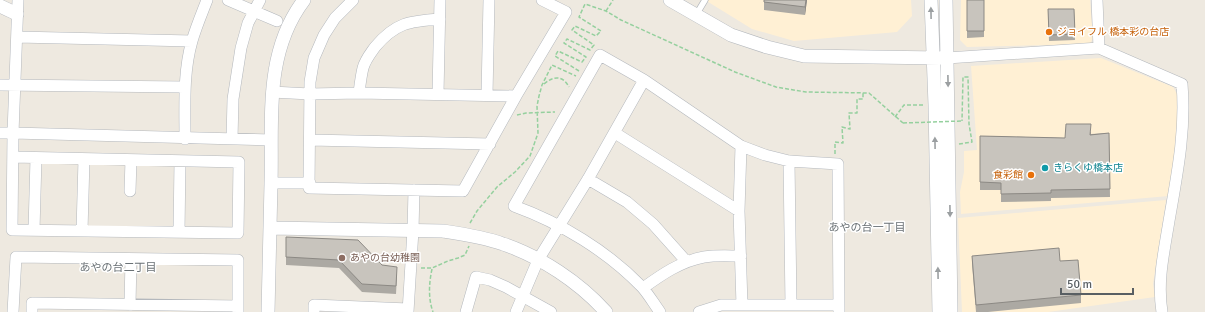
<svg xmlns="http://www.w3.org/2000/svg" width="1205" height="312" viewBox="0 0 1205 312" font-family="Signika,'Noto Sans JP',sans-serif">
<rect width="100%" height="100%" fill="#eee9e0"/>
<path fill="#fff0d4" d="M705,0H911L912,16L897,32L794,41L752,29Z
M961,0H1090L1093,38L1090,44L967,47L960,40Z
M1101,58L1173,87L1177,94L1178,133L1169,196L961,214L960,192L964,172V151L977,150L971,66Z
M1166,200L1153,284L1155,297L1048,312H962L958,218Z"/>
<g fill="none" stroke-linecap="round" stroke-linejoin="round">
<g stroke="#b4b8bd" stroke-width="7">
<path id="service" d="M696,15L705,0"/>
</g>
<g stroke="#b4b8bd" stroke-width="12">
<path id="minor" d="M18,0L13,133L271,140
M228,0L277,21
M353,0L335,18L324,35L314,58L310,82L309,188L463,191L516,96L566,12L542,0
M1097,0L1099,48
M17,37L192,41
M947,58L1099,48L1182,84C1186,131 1177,175 1169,221C1164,252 1157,281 1162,312
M0,85L185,87
M272,92L310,94L359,93L516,96
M359,93C360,85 361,76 363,68C365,60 370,54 375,47C395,23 409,21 440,19
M438,94L440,0
M487,95L489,0
M0,133H13L12,230L238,233L239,162L13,157
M615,133L739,211
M185,139C185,106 183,72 192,41C196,27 202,13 207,0
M232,139L233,99L241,48L248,23L260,0
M310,140L490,144
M741,146L739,211L742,305
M789,161L791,305
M588,179L627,202L653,224L686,261
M271,183H310
M130,191L131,160
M34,230L36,158
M82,231L84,159
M179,232L180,161
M643,288C661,275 681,261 704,257C716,255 729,256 741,256
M130,305L131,259
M13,312L16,257L238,260V312
M32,312V303L238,306
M314,312V305L408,309
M408,312L413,230L414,190
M466,312L476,277L490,280L506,287L551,312
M516,312L538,260L588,179L644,80
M660,312C654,304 649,295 642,287C607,251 561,223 514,206L600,55L644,80L741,146L765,155L789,161L838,164L839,312
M699,312L721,305H839"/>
</g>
<g stroke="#b4b8bd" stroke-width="14">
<path id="tertiary" d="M670,0L731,35L767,47L804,56L940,58
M931,0L935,105L939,312
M946,0L951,312
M0,6L17,14
M270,228L443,231C463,234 484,237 503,244C541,257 579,282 606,312
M268,312C269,269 270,227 271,184C273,121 263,54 304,0"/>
</g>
<path stroke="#95d09e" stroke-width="1.5" stroke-dasharray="4 2" stroke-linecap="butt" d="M606,11L613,0
M579,71L555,56L558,51L582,62L586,57L564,43L567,39L590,50L594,45L572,30L575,26L596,36L601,31L579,17L585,4L606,11L621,20L735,72L776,87L806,92L869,93L903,123
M544,84C553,76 563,75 569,87
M517,115L526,113L555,112
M895,117L904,105H923
M959,144L972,142L969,124L968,77H963L962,121
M835,154V142L843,143L842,127L850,129L849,113H857V99H863V93
M470,223L477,211L497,187L515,172L530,156L538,133L537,106L539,96L542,85L552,65L576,76
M421,268H432L448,261L458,258L465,255L469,246
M432,269C429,283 428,298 433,312"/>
<use href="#service" stroke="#fff" stroke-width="5.5"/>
<use href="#minor" stroke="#fff" stroke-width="11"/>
<use href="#tertiary" stroke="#fff" stroke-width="13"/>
<path stroke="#95d09e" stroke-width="1.5" stroke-dasharray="4 2" stroke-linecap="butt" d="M903,123L962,121"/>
</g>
<path fill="#aca9a3" d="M807,0L805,15L764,10V2Z
M967,0H984V37L967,38Z
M1048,9H1074L1075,40L1049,41Z
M1091,132V134L1109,133L1110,197L1051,198V201L1001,202V190H980V136L1065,138Z
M286,237L382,265L397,275L396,294L362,292L339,268L286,265Z
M972,256L1060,261L1081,295V303L988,312H976L972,264Z"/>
<path fill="#8c8984" d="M806,0H807L805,15V7Z"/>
<path fill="#c8c4bd" stroke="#8c8984" d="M764,0H806L805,7L764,2Z
M967,0H984V31H967Z
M1048,9H1074L1075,34L1049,35Z
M1066,124H1091L1090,135L1109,133L1110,189L1051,190V193L1001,194V183L980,182V136L1065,138Z
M286,237L358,240L382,265L397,267L396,286L362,284L339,260L286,257Z
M1059,248L1060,261L1078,260L1081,295L976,305L972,256Z"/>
<defs><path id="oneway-solid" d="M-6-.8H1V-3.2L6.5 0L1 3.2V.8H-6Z"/></defs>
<g fill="#9b9fa1">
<use href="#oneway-solid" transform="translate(931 13) rotate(-91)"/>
<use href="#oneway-solid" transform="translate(948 81) rotate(89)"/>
<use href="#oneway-solid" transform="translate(935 143) rotate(-91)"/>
<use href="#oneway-solid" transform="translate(950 211) rotate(89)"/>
<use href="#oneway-solid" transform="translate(938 273) rotate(-91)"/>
</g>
<g fill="#e8710a" stroke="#fff" stroke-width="1.5">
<circle cx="1049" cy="32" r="4"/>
<circle cx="1031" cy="175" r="4"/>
</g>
<circle fill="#0f9aa8" stroke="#fff" stroke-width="1.5" cx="1045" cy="168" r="4"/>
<circle fill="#8d6e63" stroke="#fff" stroke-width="1.5" cx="342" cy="258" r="4"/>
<g text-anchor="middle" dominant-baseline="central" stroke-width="3" stroke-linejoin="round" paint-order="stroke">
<g font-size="10" fill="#c56008" stroke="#fff" text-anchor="start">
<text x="1057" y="32">ジョイフル 橋本彩の台店</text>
<text x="1023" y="175" text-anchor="end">食彩館</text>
</g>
<g font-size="10" fill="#0d838f" stroke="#fff" text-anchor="start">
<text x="1053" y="168">きらくゆ橋本店</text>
</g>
<g font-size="10" fill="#785e54" stroke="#fff" text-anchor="start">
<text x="350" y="258">あやの台幼稚園</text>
</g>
<g font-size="11" fill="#6a7175" stroke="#fff">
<text x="867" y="227">あやの台一丁目</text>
<text x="118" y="267">あやの台二丁目</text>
</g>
</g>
<path d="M1061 288v6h72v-6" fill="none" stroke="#595f63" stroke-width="2"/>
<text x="1067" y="288" font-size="12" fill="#595f63" stroke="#ffffff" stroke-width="3" paint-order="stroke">50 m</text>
</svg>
